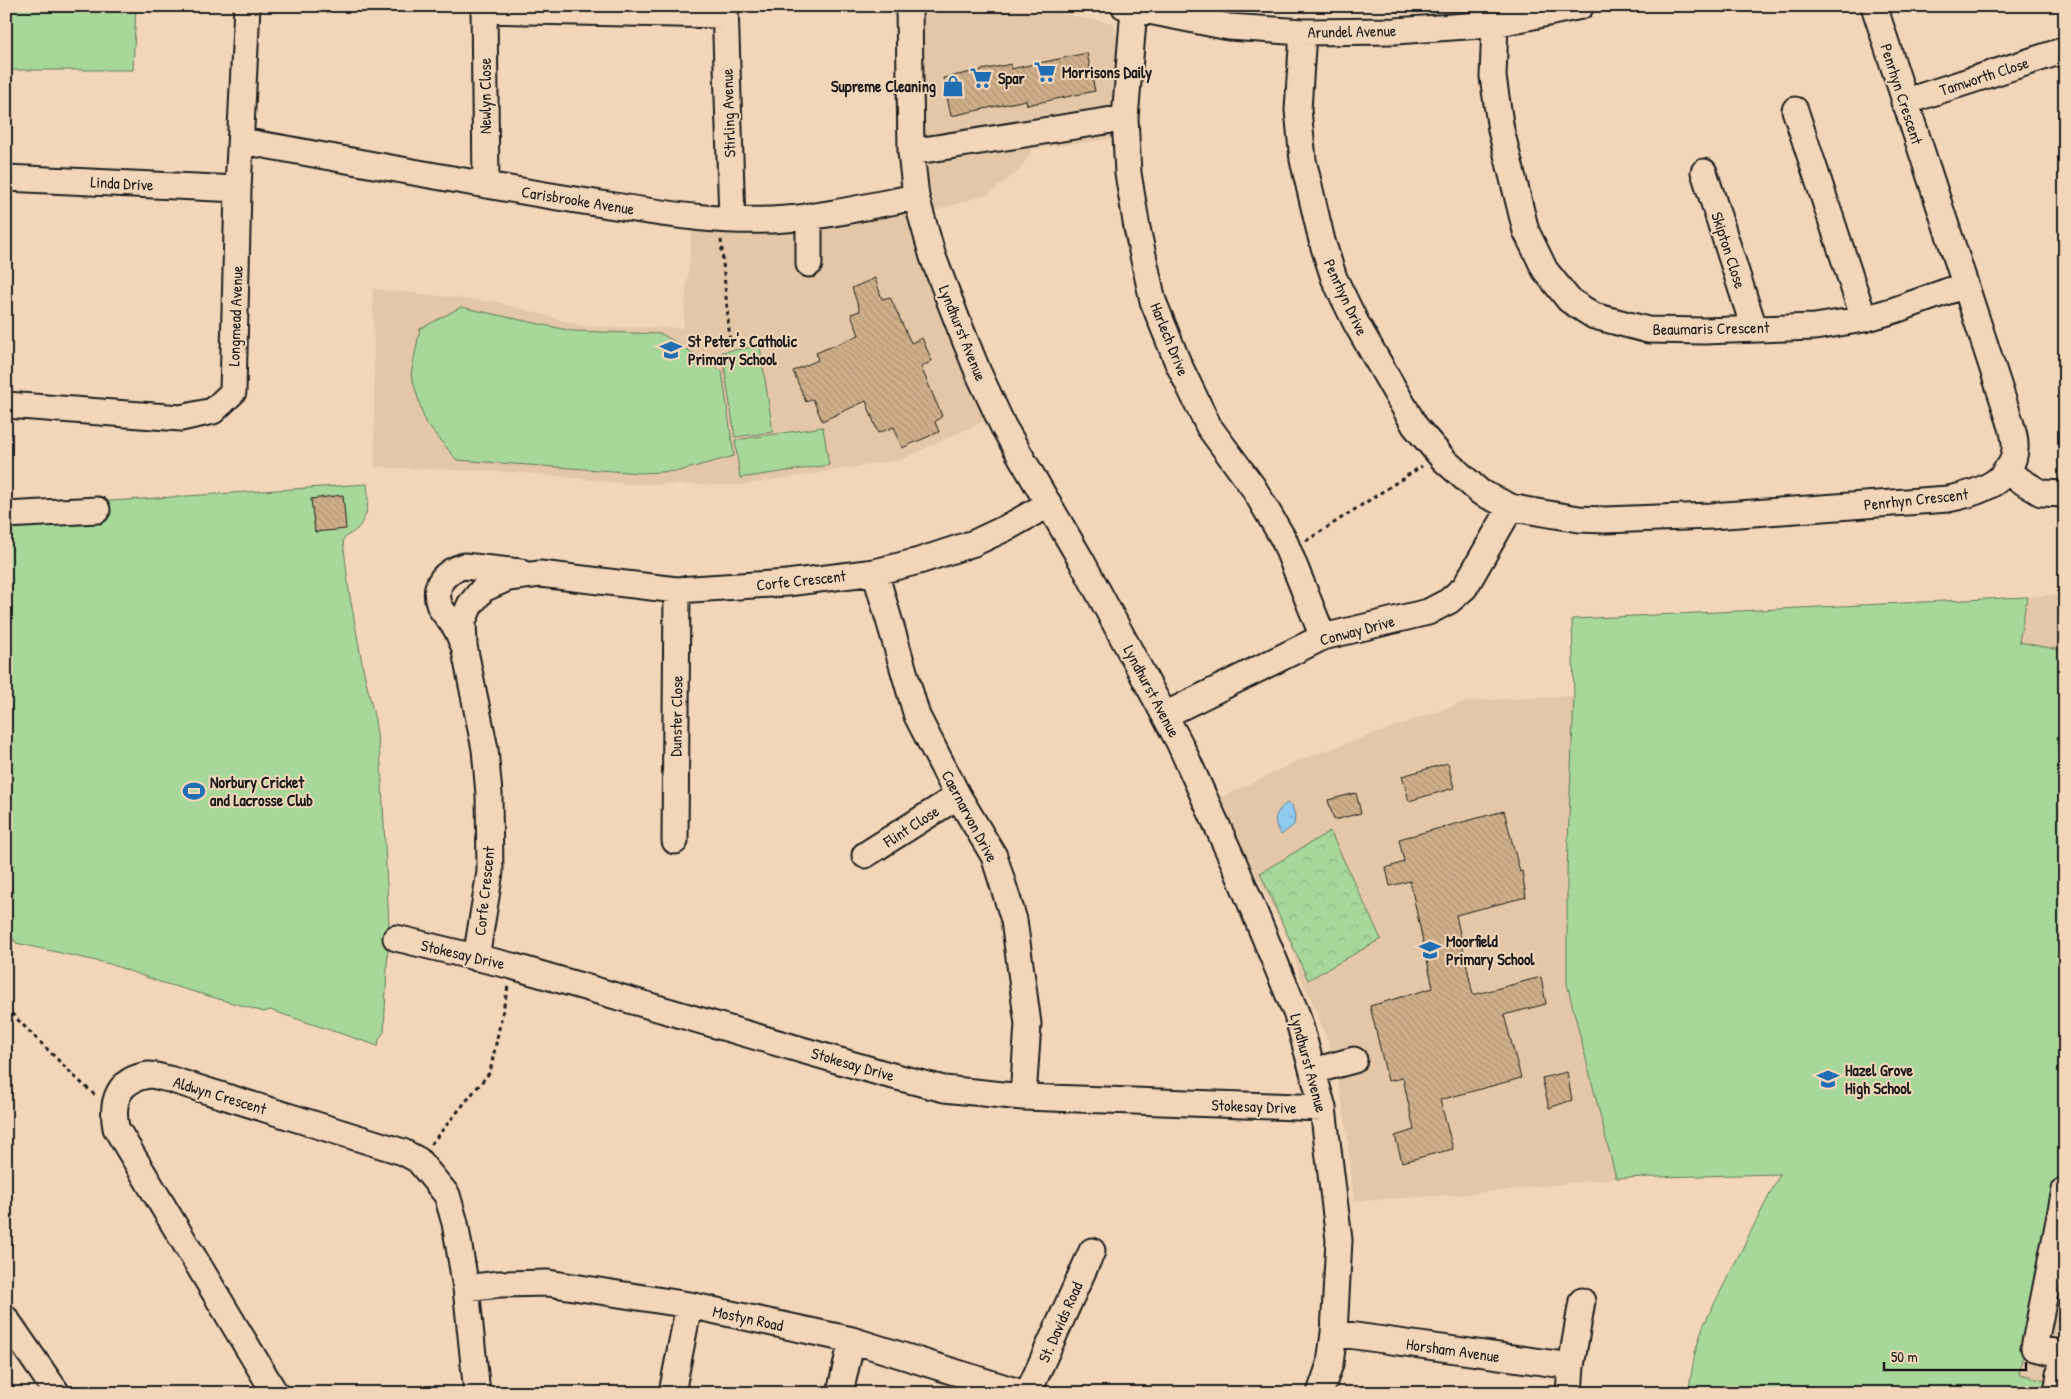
<svg xmlns="http://www.w3.org/2000/svg" width="2071" height="1399" viewBox="0 0 2071 1399" font-family="'Patrick Hand',sans-serif">
<defs>
<pattern id="forest-crowns" width="20" height="18" patternUnits="userSpaceOnUse" patternTransform="scale(1.25)"><rect width="20" height="18" fill="#a7d89a"/><path d="M2 6a3 3 0 1 1 6 0M12 15a3 3 0 1 1 6 0" fill="none" stroke="#8fb984"/></pattern>
<pattern id="water-ripples" width="26" height="14" patternUnits="userSpaceOnUse" patternTransform="scale(1.25)"><rect width="26" height="14" fill="#90caef"/><path d="M2 4q2-2 4 0t4 0M15 11q2-2 4 0t4 0" fill="none" stroke="#7cadcc"/></pattern>
<pattern id="building-back-hatch" width="6" height="6" patternUnits="userSpaceOnUse" patternTransform="scale(1.25)"><rect width="6" height="6" fill="#cfaf8a"/><path d="M-1 5l2 2M0 0l6 6M5-1l2 2" fill="none" stroke="#b19676"/></pattern>
</defs>
<rect width="100%" height="100%" fill="#f3d6b9"/>
<filter id="ink" filterUnits="userSpaceOnUse"><feTurbulence type="fractalNoise" baseFrequency=".02" numOctaves="2"/><feDisplacementMap in="SourceGraphic" scale="10" xChannelSelector="R" yChannelSelector="G"/><feConvolveMatrix kernelMatrix="1 2 1 2 8 2 1 2 1" color-interpolation-filters="sRGB"/></filter>
<g filter="url(#ink)">
<path fill="#e4c7a8" d="M909,6H985L1056,13L1113,23L1120,51L1118,138L1032,149L1020,170L988,194L921,215L998,415L900,460L741,485L626,484L528,473L375,467L373,289L497,302L587,327L683,328L693,216L916,197Z
M2065,595V1393H1688L1695,1353L1703,1326L1780,1174L1637,1176L1468,1194L1354,1201L1345,1118L1333,1056L1315,1008L1299,974L1292,947L1218,799L1300,760L1467,701L1574,696L1572,619Z"/>
<path fill="url(#forest-crowns)" stroke="#627a5b" d="M1330,831L1381,939L1308,980L1260,873Z"/>
<path fill="#a7d89a" stroke="#627a5b" d="M6,6H136L133,70H6Z
M461,307L572,331L662,334L722,371L734,456L679,471L641,473L457,460L425,422L411,374L420,329Z
M760,346L773,432L735,437L722,352Z
M823,427L829,465L740,478L735,440Z
M367,484C369,500 369,517 356,530C351,534 346,535 343,540L349,591L363,668L375,720L381,764L389,925L384,1032L379,1039L378,1046L270,1010L264,1012L160,982L110,964L16,943L6,924V508Z
M2027,597L2019,642L2065,651V1157L2019,1374L2050,1381L2048,1393H1688L1695,1353L1703,1326L1780,1174L1616,1178L1567,984V867L1574,696L1572,619Z"/>
<path fill="url(#water-ripples)" stroke="#62849b" d="M1287,803L1292,805L1295,816L1294,825L1281,835C1272,822 1274,812 1287,803Z"/>
<path fill="url(#building-back-hatch)" stroke="#1c1c1c" d="M1087,53L1095,91L1027,105L1026,100L951,116L943,78L1011,64V69Z
M875,278L882,299L890,297L911,343L922,338L932,361L921,367L942,416L935,422L939,432L902,448L894,427L878,433L866,401L822,421L813,399L806,402L793,371L818,360L816,353L859,335L851,314L860,311L852,288Z
M343,495L346,529L315,532L311,499Z
M1448,763L1454,788L1409,801L1402,776Z
M1356,793L1361,813L1334,820L1328,800Z
M1504,811L1520,872L1522,871L1526,897L1456,915L1473,995L1541,977L1546,1004L1504,1015L1521,1078L1440,1100L1453,1149L1402,1162L1395,1136L1414,1130L1403,1078L1388,1081L1370,1006L1433,988L1410,881L1390,886L1386,868L1404,862L1399,839Z
M1567,1072L1572,1100L1549,1108L1542,1078Z"/>
<g fill="none" stroke-linecap="round" stroke-linejoin="round">
<g stroke="#1c1c1c" stroke-width="29">
<path id="minor" d="M484,6L486,185
M725,6L732,219
M909,6L911,152L916,197L933,257L957,320L978,372L1003,426L1081,560L1179,742L1234,863L1297,1015L1323,1108L1339,1240L1334,1333L1330,1364L1320,1393
M1124,6L1229,27L1303,32L1395,31L1495,24L1581,6
M1134,9L1125,118L1128,173L1137,228L1153,301L1178,363L1209,427L1253,487L1284,540L1323,637
M484,10L724,15
M1495,24L1493,77L1501,130L1526,231L1545,270L1569,300L1594,316L1648,330L1704,331L1815,327L1864,319L1895,310L1965,285
M1303,32L1298,110L1303,160L1322,241L1334,278L1356,323L1415,426L1444,460L1480,492L1511,507L1525,510L1579,519L1605,520L1711,516L1948,499C1975,494 2013,483 2015,449C2016,438 2012,428 2009,418L1874,6
M1904,102L2065,50
M1795,110L1864,319
M242,141C353,161 464,182 576,200C644,210 717,225 786,219C830,216 873,205 916,197
M911,152L1125,118
M1704,172L1754,328
M6,178L238,189
M809,264V216
M6,405L181,418L213,411L233,392L238,189L247,6
M2005,471L2041,493L2065,494
M6,515L97,510
M875,572L917,716L958,796L994,856L1014,920L1028,1024L1023,1097
M464,646C460,638 458,630 453,624C449,618 441,611 439,604C433,584 445,571 464,566L520,572
M1165,715L1323,637L1428,612L1449,601L1465,587L1511,507
M675,841L677,590
M865,855L958,796
M396,938L512,966L885,1074L944,1089L1023,1097L1323,1108
M476,958L490,872L489,794L485,749L464,646L463,621L470,605L483,589L508,578L540,574L677,590L787,583L875,572L919,561L974,543L1008,527L1049,504
M1313,1071L1354,1060
M466,1288L499,1284L548,1283L689,1305L852,1340L1022,1393
M6,1319L57,1393
M1334,1333L1571,1366
M275,1393L116,1128C111,1101 118,1079 149,1075C155,1075 163,1078 169,1079L403,1152L418,1160L447,1195L455,1223L466,1288L477,1393
M672,1393L689,1305
M840,1393L852,1340
M1028,1393L1092,1251
M1569,1393L1571,1366L1582,1301
M2057,1393L2063,1354L2034,1348L2065,1190"/>
</g>
<path stroke="#1c1c1c" stroke-width="3" stroke-dasharray="4 4" stroke-linecap="butt" d="M721,240L730,341
M1306,541L1422,466
M6,931L12,940L6,971
M6,1008L77,1079L95,1095
M431,1144L490,1072L508,986"/>
<use href="#minor" stroke="#f3d6b9" stroke-width="25"/>
</g>
</g>
<defs>
<g id="supermarket-bare" transform="scale(1.725)"><path d="M-6-5.5h2.5l.6 2H6L4.5 2H-2.5L-4.4-4H-6ZM-1.5 3.2a1.3 1.3 0 1 0 .1 0ZM3 3.2a1.3 1.3 0 1 0 .1 0Z" fill="#1f6fb2" stroke="#f3d6b9" stroke-width="2.5" paint-order="stroke"/></g>
<g id="shop-bare" transform="scale(1.725)"><path d="M-5-2.5h2.3a2.7 3.5 0 0 1 5.4 0H5L5.5 6h-11ZM-1.5-2.5h3a1.5 2.3 0 0 0-3 0Z" fill="#1f6fb2" stroke="#f3d6b9" stroke-width="2.5" paint-order="stroke"/></g>
<g id="school-bare" transform="scale(1.725)"><path d="M0-5L7-2L0 1L-7-2ZM-4 1L0 2.5L4 1V4Q0 6-4 4Z" fill="#1f6fb2" stroke="#f3d6b9" stroke-width="2.5" paint-order="stroke"/></g>
<g id="stadium-bare" transform="scale(1.725)"><path d="M0-5a6.5 5 0 1 0 0 10a6.5 5 0 1 0 0-10ZM-3.5-1.8h7v3.6h-7Z" fill="#1f6fb2" stroke="#f3d6b9" stroke-width="2.5" paint-order="stroke"/></g>
</defs>
<g fill-rule="evenodd">
<use href="#supermarket-bare" x="1045" y="72"/>
<use href="#supermarket-bare" x="981" y="78"/>
<use href="#shop-bare" x="953" y="86"/>
<use href="#school-bare" x="671" y="350"/>
<use href="#stadium-bare" x="194" y="791"/>
<use href="#school-bare" x="1430" y="950"/>
<use href="#school-bare" x="1828" y="1079"/>
</g>
<g text-anchor="middle" dominant-baseline="central" stroke-width="4" stroke-linejoin="round" paint-order="stroke">
<g font-size="16" fill="#1c1c1c" stroke="#f3d6b9">
<text transform="translate(1352 31) rotate(-1)">Arundel Avenue</text>
<text transform="translate(1984 76) rotate(-18)">Tamworth Close</text>
<text transform="translate(1902 94) rotate(72)">Penrhyn Crescent</text>
<text transform="translate(485 96) rotate(-90)">Newlyn Close</text>
<text transform="translate(728 113) rotate(-92)">Stirling Avenue</text>
<text transform="translate(122 183) rotate(3)">Linda Drive</text>
<text transform="translate(578 200) rotate(9)">Carisbrooke Avenue</text>
<text transform="translate(1729 250) rotate(72)">Skipton Close</text>
<text transform="translate(1346 297) rotate(65)">Penrhyn Drive</text>
<text transform="translate(235 316) rotate(-88)">Longmead Avenue</text>
<text transform="translate(1711 328) rotate(-1)">Beaumaris Crescent</text>
<text transform="translate(963 333) rotate(68)">Lyndhurst Avenue</text>
<text transform="translate(1170 339) rotate(68)">Harlech Drive</text>
<text transform="translate(1916 499) rotate(-6)">Penrhyn Crescent</text>
<text transform="translate(801 580) rotate(-6)">Corfe Crescent</text>
<text transform="translate(1357 630) rotate(-15)">Conway Drive</text>
<text transform="translate(1152 691) rotate(62)">Lyndhurst Avenue</text>
<text transform="translate(676 716) rotate(-89)">Dunster Close</text>
<text transform="translate(970 816) rotate(62)">Caernarvon Drive</text>
<text transform="translate(911 826) rotate(-33)">Flint Close</text>
<text transform="translate(484 891) rotate(-84)">Corfe Crescent</text>
<text transform="translate(463 954) rotate(13)">Stokesay Drive</text>
<text transform="translate(1309 1063) rotate(75)">Lyndhurst Avenue</text>
<text transform="translate(853 1064) rotate(16)">Stokesay Drive</text>
<text transform="translate(220 1095) rotate(17)">Aldwyn Crescent</text>
<text transform="translate(1254 1106) rotate(2)">Stokesay Drive</text>
<text transform="translate(748 1318) rotate(12)">Mostyn Road</text>
<text transform="translate(1060 1322) rotate(-66)">St. Davids Road</text>
<text transform="translate(1453 1350) rotate(8)">Horsham Avenue</text>
</g>
<g font-size="16" font-weight="bold" fill="#1c1c1c" stroke="#f3d6b9" text-anchor="start">
<text x="1062" y="72">Morrisons Daily</text>
<text x="998" y="78">Spar</text>
<text x="936" y="86" text-anchor="end">Supreme Cleaning</text>
<text x="688" y="341">St Peter's Catholic<tspan x="688" dy="18">Primary School</tspan></text>
<text x="210" y="782">Norbury Cricket<tspan x="210" dy="18">and Lacrosse Club</tspan></text>
<text x="1446" y="941">Moorfield<tspan x="1446" dy="18">Primary School</tspan></text>
<text x="1845" y="1070">Hazel Grove<tspan x="1845" dy="18">High School</tspan></text>
</g>
</g>
<rect width="2071" height="1399" fill="none" stroke="#f3d6b9" stroke-width="25"/>
<rect x="12" y="12" width="2046" height="1374" fill="none" stroke="#1c1c1c" stroke-width="2" filter="url(#ink)"/>
<path d="M1884 1362v8h142v-8" fill="none" stroke="#1c1c1c" stroke-width="2.5"/>
<text x="1891" y="1362" font-size="15" fill="#1c1c1c" stroke="#f3d6b9" stroke-width="4" paint-order="stroke">50 m</text>
</svg>
